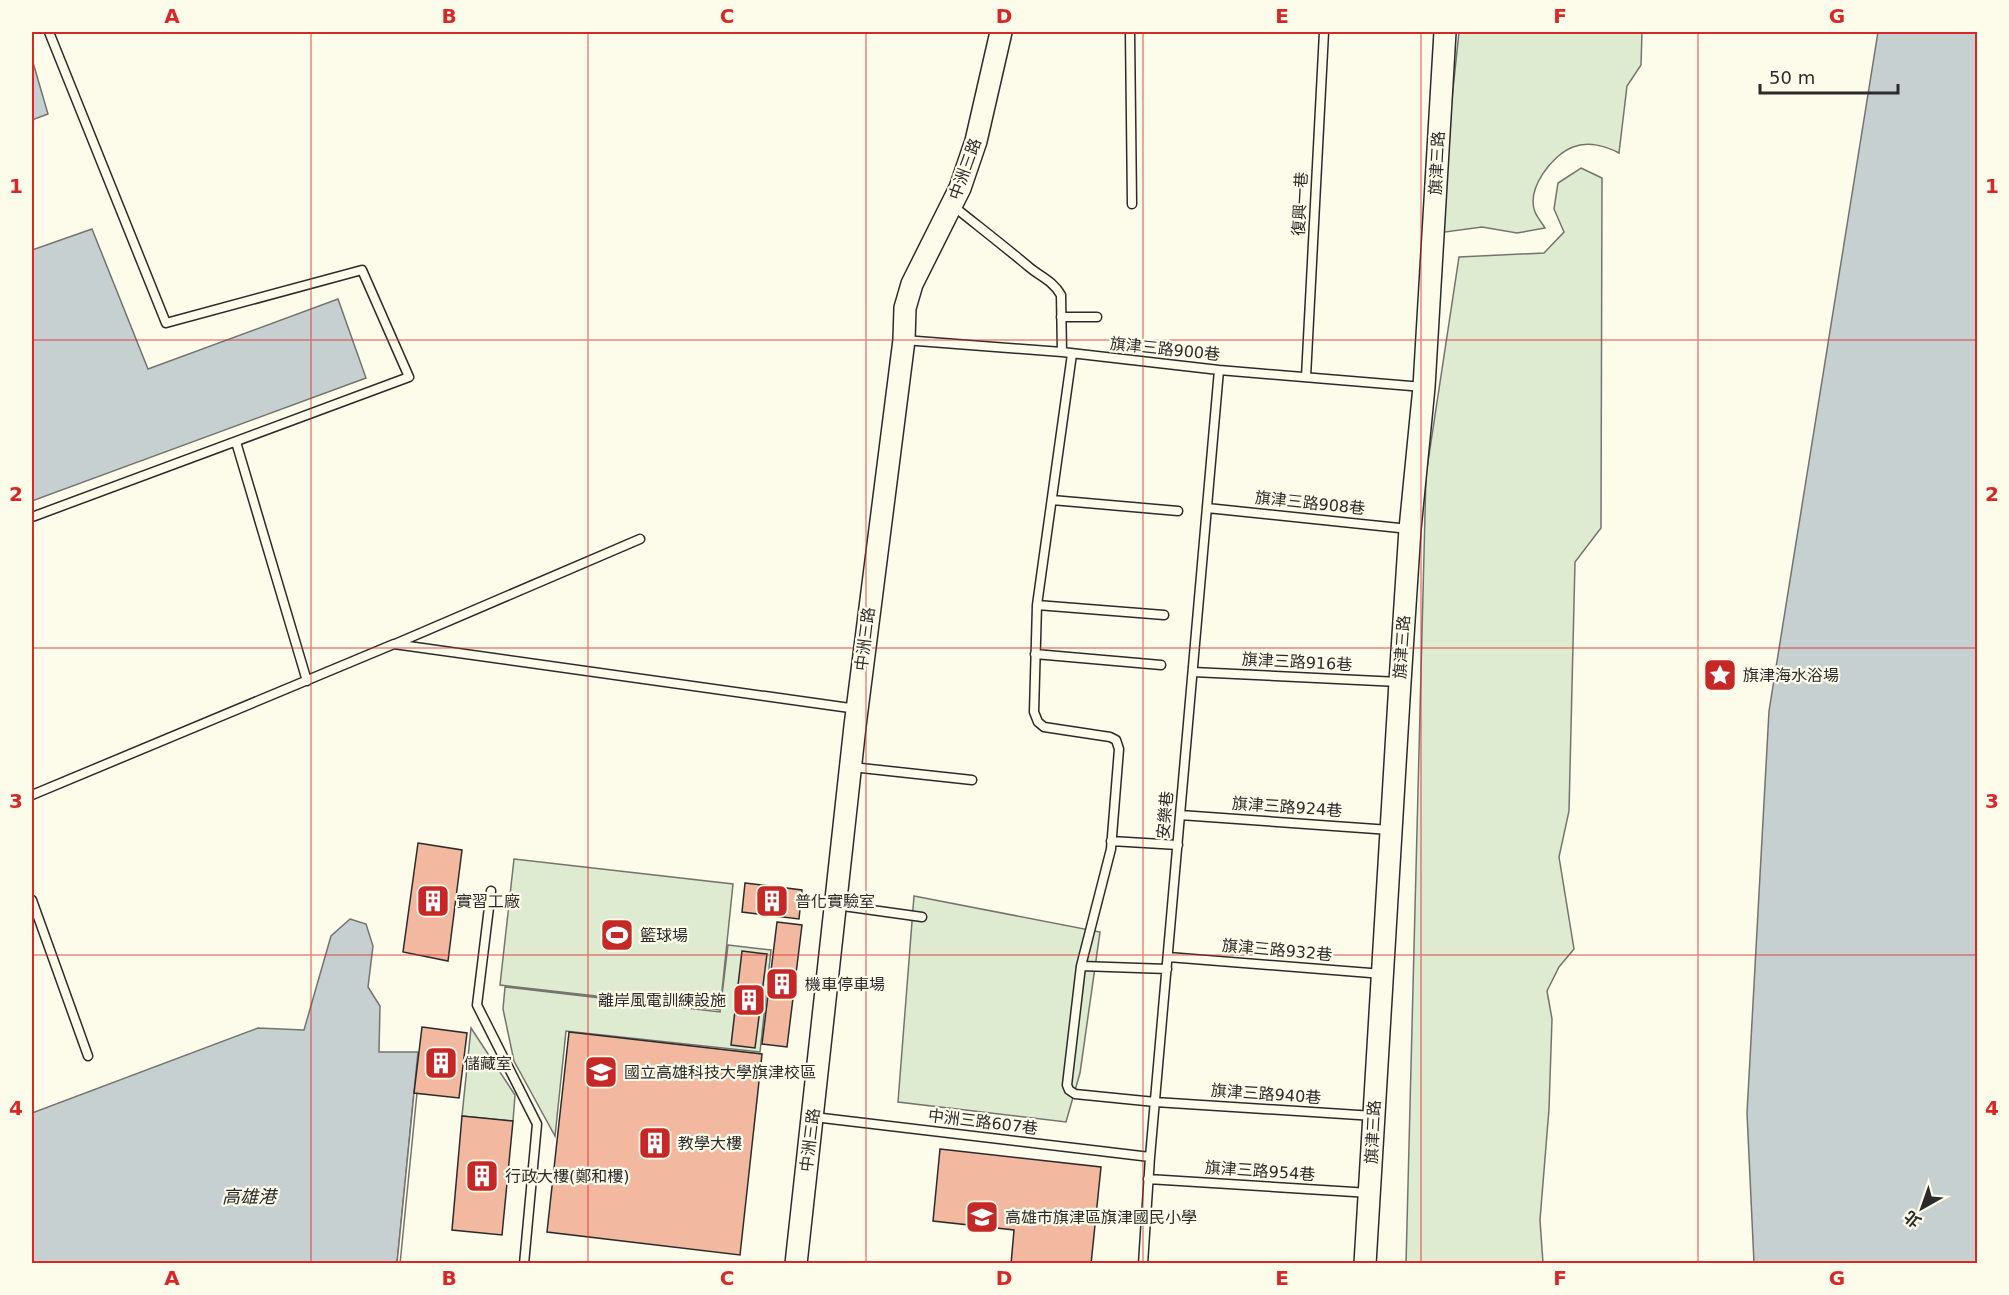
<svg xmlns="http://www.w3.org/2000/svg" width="2009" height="1295" viewBox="0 0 2009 1295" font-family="'DejaVu Sans','Noto Sans TC',sans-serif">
<rect width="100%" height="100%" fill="#fdfbea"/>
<path fill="#deebd1" stroke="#74746e" stroke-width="1.5" d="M1459,32H1642L1641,65L1627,86L1619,153C1606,146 1588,141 1573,147C1552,155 1526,189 1535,212C1537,217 1542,223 1545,228L1517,233L1482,227L1438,233Z
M1581,168L1602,178L1601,528L1575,562L1569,811L1559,857L1574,949L1559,967L1547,991L1552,1019L1549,1109L1540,1220L1543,1263L1406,1264L1426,475L1459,257L1544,253L1564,232L1554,209L1558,183Z
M514,859L733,884L720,1010L500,985Z
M914,896L1100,932L1080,1073L1066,1122L898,1102Z
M728,945L771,950L760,1052L566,1031L555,1136L514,1061L503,1009L505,987L720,1012Z
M471,1028L515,1095L513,1121L462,1116Z"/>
<path fill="#c7d0d0" stroke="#74746e" stroke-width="1.5" d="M1878,32H1977V1263H1754L1747,1113L1769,711Z
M32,59L48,114L32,120Z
M92,229L148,369L338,299L366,378L32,501V250Z
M350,919L366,924L373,946L368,987L380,1006L379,1052H418L397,1263L32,1264V1113L258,1028L304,1030L331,936Z"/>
<path fill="#fdfbea" stroke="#74746e" stroke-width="1.5" d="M414,1093H417L400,1264L397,1263Z"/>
<path fill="#f2b8a0" stroke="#2b2b2b" stroke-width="1.5" d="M418,843L462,850L448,961L403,952Z
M745,883L802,890L799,919L742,912Z
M777,922L802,925L787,1047L762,1044Z
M742,951L767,954L755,1048L731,1045Z
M422,1027L467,1033L459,1098L414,1093Z
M569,1032L762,1054L740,1255L547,1232Z
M462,1116L513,1121L502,1235L452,1230Z
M940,1149L1101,1167L1091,1264H1011L1014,1230L933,1221Z"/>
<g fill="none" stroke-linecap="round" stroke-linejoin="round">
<g stroke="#2b2b2b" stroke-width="11">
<path id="service" d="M1130,32L1132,204
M952,205C978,226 1004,246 1029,267C1041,277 1053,281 1061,295L1062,352
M1061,317H1097
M904,340L1062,352L1219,370L1423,387
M1072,354L1037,605L1034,712L1038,722L1044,727L1110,737L1116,740L1119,749L1111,849L1081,966L1067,1085L1069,1090L1075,1094L1155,1102L1374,1116
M1306,377L1324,32
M236,442L307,681
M1052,500L1178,511
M1207,508L1409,529
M32,517L409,377L362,270L166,323L49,32
M1037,605L1164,615
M395,644L640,539
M1035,654L1161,665
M1193,672L1399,682
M852,767L972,780
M32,795L394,644L857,709
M1180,815L1390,830
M1111,841L1178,845
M491,891L477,1005L537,1124L524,1264
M32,900L88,1056
M836,905L922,917
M1168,957L1383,974
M1081,966L1167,969
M814,1117L1150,1157
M1148,1179L1370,1193
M1143,1264L1150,1157L1219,370"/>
</g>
<g stroke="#2b2b2b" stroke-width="24">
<path id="tertiary" d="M796,1264L855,726L904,340L905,308L912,284L960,188L976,141L1001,32
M1365,1264L1400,682L1410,529L1424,387L1445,32"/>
</g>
<use href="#service" stroke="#fdfbea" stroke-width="8"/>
<use href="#tertiary" stroke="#fdfbea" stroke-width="21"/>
</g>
<path fill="none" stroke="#d62828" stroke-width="1.5" stroke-opacity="0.55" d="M311,32V1264M588,32V1264M866,32V1264M1143,32V1264M1421,32V1264M1698,32V1264M32,340H1978M32,648H1978M32,955H1978"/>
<defs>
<g id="sight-square" transform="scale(1.725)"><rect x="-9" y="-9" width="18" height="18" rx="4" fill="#c62828" stroke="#fdfbea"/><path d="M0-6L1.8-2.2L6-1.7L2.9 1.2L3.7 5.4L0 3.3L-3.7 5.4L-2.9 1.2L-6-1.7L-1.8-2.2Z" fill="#fff"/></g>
<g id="building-square" transform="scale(1.725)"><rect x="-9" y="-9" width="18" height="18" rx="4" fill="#c62828" stroke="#fdfbea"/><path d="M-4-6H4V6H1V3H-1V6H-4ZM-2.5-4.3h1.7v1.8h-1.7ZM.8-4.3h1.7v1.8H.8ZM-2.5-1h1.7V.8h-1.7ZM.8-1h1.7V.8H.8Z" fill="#fff"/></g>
<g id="stadium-square" transform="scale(1.725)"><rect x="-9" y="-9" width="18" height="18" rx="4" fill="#c62828" stroke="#fdfbea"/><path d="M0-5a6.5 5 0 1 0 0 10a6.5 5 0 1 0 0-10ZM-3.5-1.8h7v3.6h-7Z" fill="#fff"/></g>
<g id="university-square" transform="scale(1.725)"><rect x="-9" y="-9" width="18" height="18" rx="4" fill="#c62828" stroke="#fdfbea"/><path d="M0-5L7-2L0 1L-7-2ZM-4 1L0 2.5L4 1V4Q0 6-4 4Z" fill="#fff"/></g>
<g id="school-square" transform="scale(1.725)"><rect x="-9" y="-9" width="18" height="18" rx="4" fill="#c62828" stroke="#fdfbea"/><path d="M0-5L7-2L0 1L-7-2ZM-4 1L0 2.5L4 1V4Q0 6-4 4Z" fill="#fff"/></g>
</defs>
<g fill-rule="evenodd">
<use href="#sight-square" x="1720" y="675"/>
<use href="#building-square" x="433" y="901"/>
<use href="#building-square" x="772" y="901"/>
<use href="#stadium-square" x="617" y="935"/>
<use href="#building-square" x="782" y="984"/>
<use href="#building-square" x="749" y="1000"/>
<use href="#building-square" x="441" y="1063"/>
<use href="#university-square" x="601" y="1072"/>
<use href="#building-square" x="655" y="1143"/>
<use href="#building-square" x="482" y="1176"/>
<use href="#school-square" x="982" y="1217"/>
</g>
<g text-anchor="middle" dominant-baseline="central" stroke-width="4.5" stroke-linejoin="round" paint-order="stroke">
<g font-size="16" fill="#2b2b2b" stroke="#fdfbea">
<text transform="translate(1437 163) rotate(-87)">旗津三路</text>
<text transform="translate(965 169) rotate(-70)">中洲三路</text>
<text transform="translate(1300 204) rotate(-87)">復興一巷</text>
<text transform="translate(1165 349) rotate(6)">旗津三路900巷</text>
<text transform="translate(1310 503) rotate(6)">旗津三路908巷</text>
<text transform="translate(865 639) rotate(-83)">中洲三路</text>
<text transform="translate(1402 647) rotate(-86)">旗津三路</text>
<text transform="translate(1297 662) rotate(3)">旗津三路916巷</text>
<text transform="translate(1287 807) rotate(4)">旗津三路924巷</text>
<text transform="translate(1165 815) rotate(-85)">安樂巷</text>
<text transform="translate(1277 950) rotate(5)">旗津三路932巷</text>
<text transform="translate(1266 1094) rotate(4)">旗津三路940巷</text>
<text transform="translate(983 1122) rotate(7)">中洲三路607巷</text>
<text transform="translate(1373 1132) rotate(-87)">旗津三路</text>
<text transform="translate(810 1140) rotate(-83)">中洲三路</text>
<text transform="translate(1260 1171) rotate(4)">旗津三路954巷</text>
</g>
<g font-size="16" fill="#2b2b2b" stroke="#fdfbea" text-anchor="start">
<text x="1743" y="675">旗津海水浴場</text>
<text x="456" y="901">實習工廠</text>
<text x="795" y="901">普化實驗室</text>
<text x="640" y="935">籃球場</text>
<text x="805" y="984">機車停車場</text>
<text x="726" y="1000" text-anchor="end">離岸風電訓練設施</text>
<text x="464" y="1063">儲藏室</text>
<text x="624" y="1072">國立高雄科技大學旗津校區</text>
<text x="678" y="1143">教學大樓</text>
<text x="505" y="1176">行政大樓(鄭和樓)</text>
<text x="1005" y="1217">高雄市旗津區旗津國民小學</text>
</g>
<g font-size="18" font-style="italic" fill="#2b2b2b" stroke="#fdfbea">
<text x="249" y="1196">高雄港</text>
</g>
</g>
<rect width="2009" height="1295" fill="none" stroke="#fdfbea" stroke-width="66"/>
<g transform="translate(1922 1208) rotate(220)" stroke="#fdfbea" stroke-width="4.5" paint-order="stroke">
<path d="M0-4.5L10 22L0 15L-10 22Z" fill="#2b2b2b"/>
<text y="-9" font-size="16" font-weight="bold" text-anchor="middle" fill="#2b2b2b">北</text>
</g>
<path d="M1760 84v9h138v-9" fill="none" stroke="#2b2b2b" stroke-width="3"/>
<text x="1769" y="84" font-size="18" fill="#2b2b2b" stroke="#fdfbea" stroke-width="4.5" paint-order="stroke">50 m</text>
<rect x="33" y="33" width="1943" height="1229" fill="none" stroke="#d62828" stroke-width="2"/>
<g font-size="20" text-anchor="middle" font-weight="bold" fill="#d62828">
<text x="172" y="23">A</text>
<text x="449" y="23">B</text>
<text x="727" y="23">C</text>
<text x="1004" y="23">D</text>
<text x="1282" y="23">E</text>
<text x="1560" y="23">F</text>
<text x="1837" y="23">G</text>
<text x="16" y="193">1</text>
<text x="1992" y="193">1</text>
<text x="16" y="501">2</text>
<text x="1992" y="501">2</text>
<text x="16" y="808">3</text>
<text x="1992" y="808">3</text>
<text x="16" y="1115">4</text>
<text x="1992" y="1115">4</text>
<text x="172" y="1285">A</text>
<text x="449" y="1285">B</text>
<text x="727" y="1285">C</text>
<text x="1004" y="1285">D</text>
<text x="1282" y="1285">E</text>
<text x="1560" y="1285">F</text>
<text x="1837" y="1285">G</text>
</g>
</svg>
